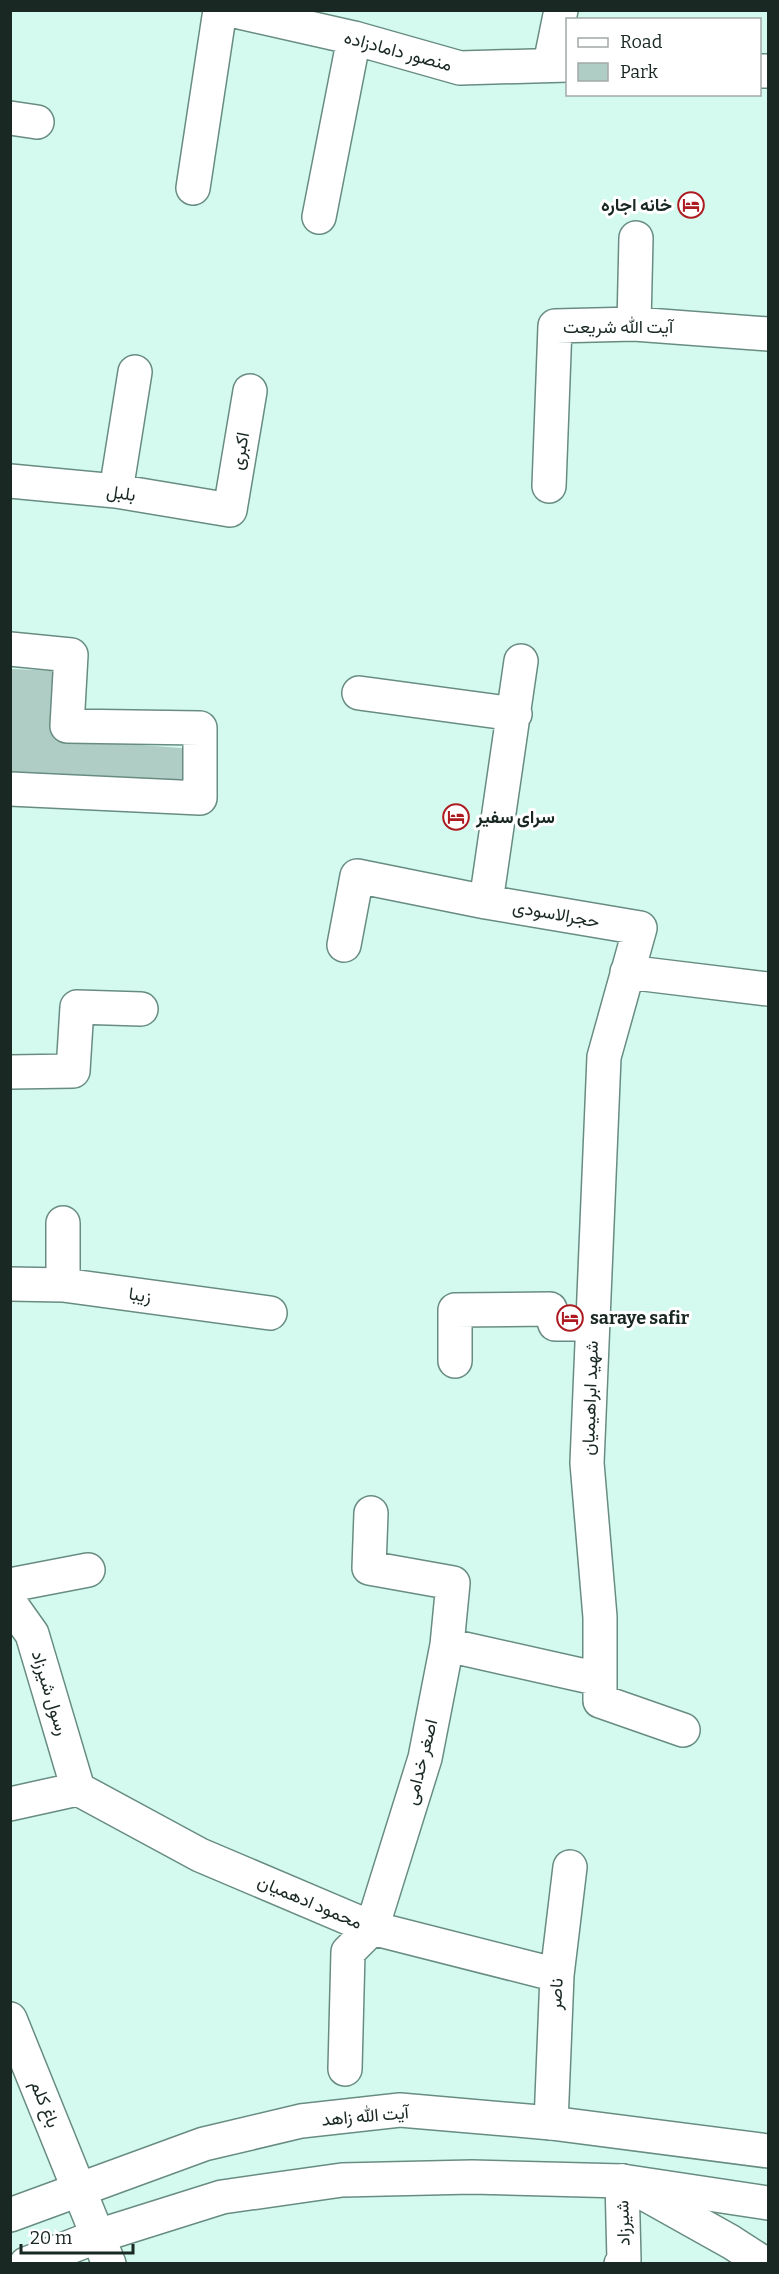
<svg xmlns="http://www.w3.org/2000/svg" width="779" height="2274" viewBox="0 0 779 2274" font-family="Bitter,Vazirmatn,serif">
<rect width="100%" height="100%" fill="#d4faef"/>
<path fill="#afcdc4" d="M11,669L59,671L60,739L194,749L193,784L11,783Z"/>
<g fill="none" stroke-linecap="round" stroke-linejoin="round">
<g stroke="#688c82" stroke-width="36">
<path id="street" d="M230,10L354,38L460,68L568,65
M550,64L561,10
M760,71H768
M10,118L37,122
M193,188L220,10
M319,217L354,38
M634,324L636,238
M10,481L116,491L230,510L250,391
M549,486L555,326L634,324L768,334
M116,491L135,372
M10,649L71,655L67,726L200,728V798L10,789
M359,693L515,714
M486,902L521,661
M344,945L357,876L486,902L640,928L604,1057L587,1463L600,1617V1701L683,1730
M627,972L768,989
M10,1072L73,1071L77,1007L141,1009
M63,1223V1285
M10,1284L63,1285L270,1313
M455,1361V1310L550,1309L555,1324H593
M10,1585L88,1570
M10,1603L32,1634L78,1789
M447,1645L599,1679
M78,1789L200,1855L372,1928L557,1975
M10,1804L78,1789
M10,2019L109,2264
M345,2069L348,1952L372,1928L425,1758L447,1645L453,1583L369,1568L371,1513
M551,2123L557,1975L570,1867
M621,2264L624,2260L622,2181"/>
</g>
<g stroke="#688c82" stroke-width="36">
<path id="secondary" d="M10,2215L204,2144L301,2121L400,2110L551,2123L768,2151
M26,2264L98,2236L222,2197L342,2180L472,2177L622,2181L768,2203"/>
</g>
<g stroke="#688c82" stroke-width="36">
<path id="primary" d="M622,2181L731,2242L765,2264"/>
</g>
<use href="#street" stroke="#fff" stroke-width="33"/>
<use href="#secondary" stroke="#fff" stroke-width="33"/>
<use href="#primary" stroke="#fff" stroke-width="33"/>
</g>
<defs>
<g id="hotel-ring" transform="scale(1.35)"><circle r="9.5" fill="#fff" stroke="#ad1b21" stroke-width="1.5"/><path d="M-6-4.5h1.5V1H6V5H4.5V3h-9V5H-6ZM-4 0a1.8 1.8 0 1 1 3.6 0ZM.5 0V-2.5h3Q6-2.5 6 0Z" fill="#ad1b21"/></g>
</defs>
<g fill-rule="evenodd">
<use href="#hotel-ring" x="691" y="205"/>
<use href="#hotel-ring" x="456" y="817"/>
<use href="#hotel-ring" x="570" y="1318"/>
</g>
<g text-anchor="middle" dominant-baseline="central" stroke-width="6" stroke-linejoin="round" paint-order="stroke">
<g font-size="18" fill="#192823" stroke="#fff">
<text transform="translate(398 51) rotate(15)">منصور دامادزاده</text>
<text x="618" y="327">آیت الله شریعت</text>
<text transform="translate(240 451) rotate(-80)">اکبری</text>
<text transform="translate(121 493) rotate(8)">بلبل</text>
<text transform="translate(556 914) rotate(10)">حجرالاسودی</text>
<text transform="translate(140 1295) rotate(8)">زیبا</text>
<text transform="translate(590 1398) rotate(-88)">شهید ابراهیمیان</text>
<text transform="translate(50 1693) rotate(73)">رسول شیرزاد</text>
<text transform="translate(421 1762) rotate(-76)">اصغر خدامی</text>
<text transform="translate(310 1902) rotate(23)">محمود ادهمیان</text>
<text transform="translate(556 1994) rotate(-87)">ناصر</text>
<text transform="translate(45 2104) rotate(68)">باغ کلم</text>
<text transform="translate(365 2116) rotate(-5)">آیت الله زاهد</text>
<text transform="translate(623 2223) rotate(-92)">شیرزاد</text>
</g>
<g font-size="18" font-weight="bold" fill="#192823" stroke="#fff" text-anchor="start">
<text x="672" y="205" text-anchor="end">خانه اجاره</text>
<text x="476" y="817">سرای سفیر</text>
<text x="590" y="1318">saraye safir</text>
</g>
</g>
<rect width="779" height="2274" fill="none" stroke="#192823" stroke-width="24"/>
<rect x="566" y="18" width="195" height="78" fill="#ffffff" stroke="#a3a9a7" stroke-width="1.5"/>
<rect x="578" y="38" width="30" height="9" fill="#ffffff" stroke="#a3a9a7" stroke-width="1.5"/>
<text x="620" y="48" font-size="18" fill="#192823">Road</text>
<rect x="578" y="63" width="30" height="18" fill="#afcdc4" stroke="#a3a9a7" stroke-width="1.5"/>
<text x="620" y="78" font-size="18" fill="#192823">Park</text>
<path d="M21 2244v9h112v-9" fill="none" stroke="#192823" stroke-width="3"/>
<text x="30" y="2244" font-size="18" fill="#192823" stroke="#ffffff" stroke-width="4.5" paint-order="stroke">20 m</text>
</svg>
